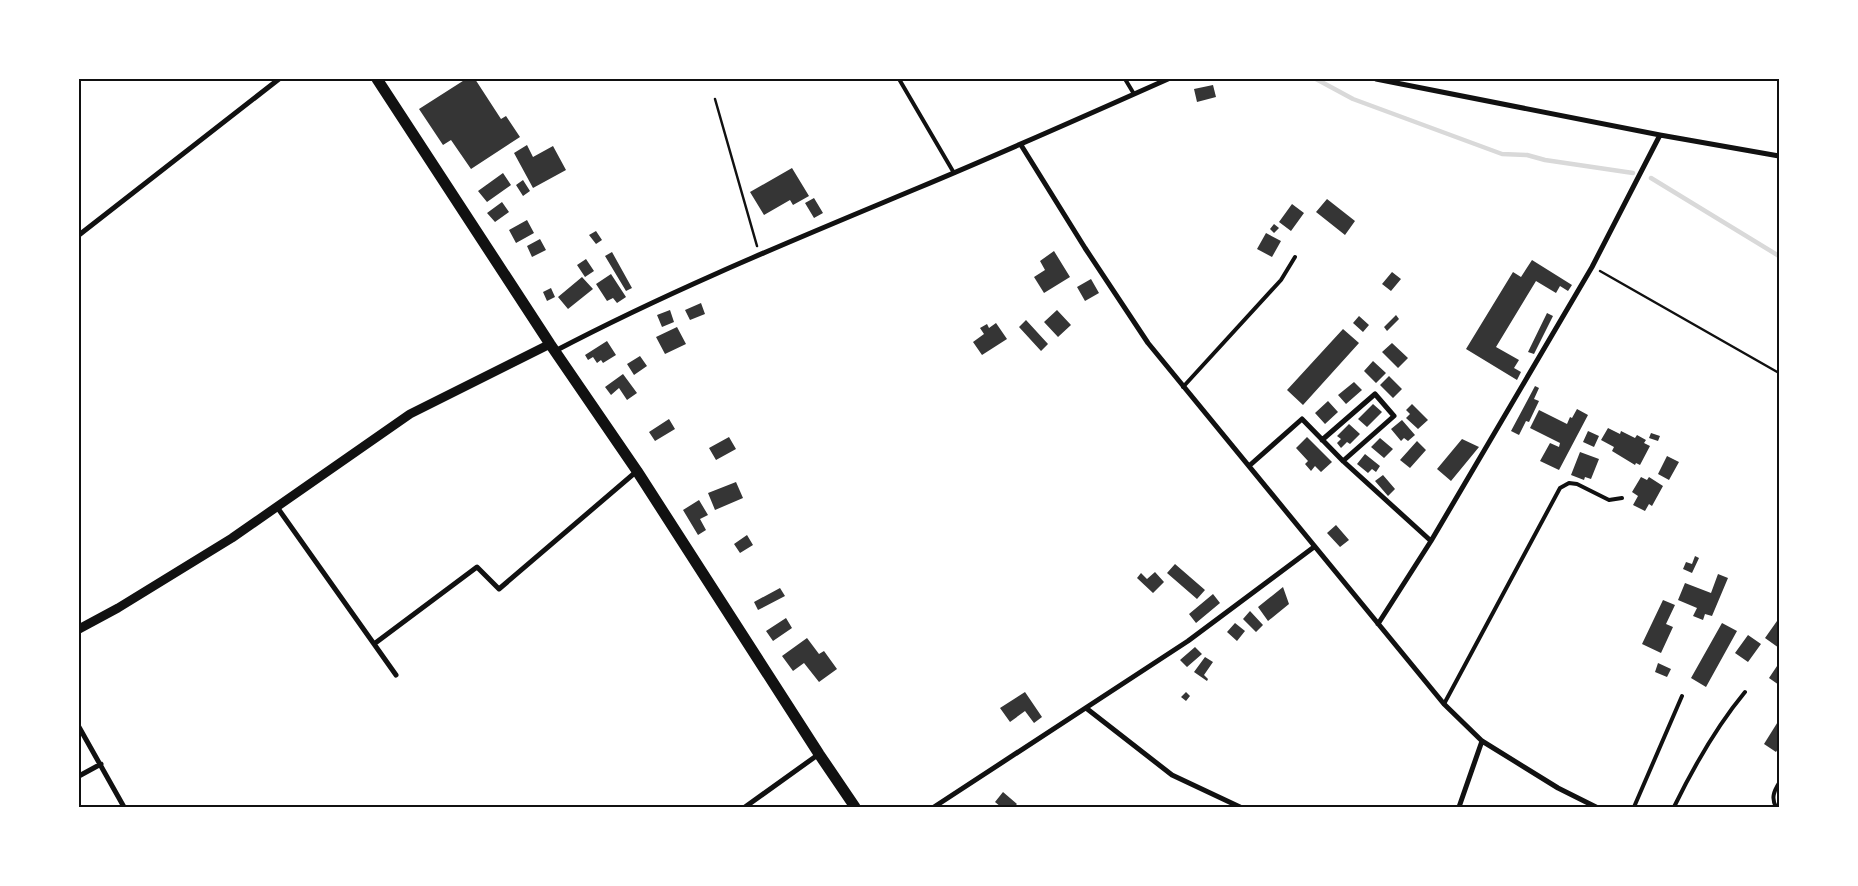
<svg xmlns="http://www.w3.org/2000/svg" width="1858" height="886" viewBox="0 0 1858 886" font-family="'Work Sans',sans-serif">
<rect width="100%" height="100%" fill="#fff"/>
<g fill="none" stroke-linecap="round" stroke-linejoin="round">
<path stroke="#d9d9d9" stroke-width="4.5" d="M1316,79L1353,99L1502,154L1527,155L1545,160L1633,173
M1651,178L1779,256"/>
</g>
<path fill="#353535" d="M466,79H475L501,119L506,116L520,137L471,169L451,140L443,145L419,109Z
M1213,85L1216,97L1197,102L1194,89Z
M527,145L533,157L553,146L566,170L533,188L514,153Z
M792,168L809,196L793,205L790,200L764,215L750,192Z
M503,173L511,185L487,202L478,191Z
M523,180L530,191L523,196L516,185Z
M814,198L823,213L814,218L805,203Z
M1327,199L1355,221L1345,235L1316,212Z
M502,202L509,212L495,222L487,213Z
M1292,204L1304,213L1291,231L1279,222Z
M527,220L534,233L516,243L509,230Z
M1274,224L1279,228L1274,233L1270,229Z
M596,231L602,240L596,244L589,235Z
M1266,233L1281,241L1272,257L1257,249Z
M540,239L546,250L532,257L527,246Z
M1054,251L1070,277L1044,293L1034,277L1045,270L1040,261Z
M612,252L632,288L626,291L605,256Z
M586,259L594,271L585,277L577,265Z
M1532,260L1572,285L1568,291L1560,286L1556,293L1536,281L1496,347L1519,360L1514,368L1521,372L1517,380L1466,349L1513,272L1521,277Z
M1392,272L1401,279L1391,291L1382,284Z
M611,274L626,297L617,303L613,298L607,301L596,284Z
M582,277L593,289L568,309L558,297Z
M1091,279L1099,293L1085,301L1077,287Z
M551,288L555,297L547,301L543,292Z
M701,303L705,314L690,320L685,310Z
M670,310L674,322L662,327L657,315Z
M1057,310L1071,325L1058,337L1044,322Z
M1547,313L1553,316L1534,354L1528,352Z
M1396,315L1399,319L1387,331L1384,327Z
M1359,316L1369,325L1363,332L1353,323Z
M1026,320L1048,344L1041,351L1019,327Z
M996,323L1007,339L982,355L973,342L984,334L980,328L987,324L989,328Z
M677,327L686,344L665,354L656,337Z
M1343,329L1359,343L1303,405L1287,390Z
M607,341L616,355L603,363L601,360L597,363L593,357L588,360L585,355Z
M1392,343L1408,358L1398,368L1382,352Z
M640,356L647,366L634,375L627,364Z
M1373,361L1386,373L1376,383L1364,371Z
M623,374L637,393L627,400L619,388L611,395L605,387Z
M1389,376L1402,389L1393,398L1380,385Z
M1354,382L1362,390L1346,404L1338,395Z
M1535,386L1539,388L1534,399L1539,401L1529,422L1526,421L1519,435L1511,431Z
M1328,401L1338,412L1325,424L1315,413Z
M1373,404L1382,412L1367,427L1358,419Z
M1412,404L1428,420L1418,429L1406,418L1410,414L1406,410Z
M1577,409L1588,415L1559,470L1540,461L1550,443L1559,447L1560,443L1530,428L1539,410L1567,424L1570,417L1572,418Z
M669,419L675,429L655,441L649,432Z
M1402,420L1415,435L1408,441L1404,438L1401,441L1391,429Z
M1349,424L1360,434L1350,444L1347,442L1341,448L1337,443L1341,439L1337,436Z
M1608,428L1620,434L1621,431L1635,438L1637,435L1646,440L1644,443L1650,446L1640,465L1636,463L1635,465L1612,451L1614,447L1601,440Z
M1588,431L1599,436L1594,447L1583,442Z
M1651,433L1660,436L1658,441L1649,438Z
M729,437L736,449L716,460L709,448Z
M1307,437L1332,462L1321,472L1315,466L1311,471L1305,464L1308,461L1296,448Z
M1380,438L1393,449L1384,458L1371,447Z
M1462,439L1479,447L1451,481L1437,469Z
M1417,441L1426,450L1410,468L1400,460Z
M1580,452L1599,459L1591,479L1585,477L1584,480L1571,475Z
M1365,454L1380,466L1376,472L1372,469L1368,473L1357,464Z
M1667,456L1679,462L1669,480L1658,474Z
M1383,475L1395,489L1388,496L1375,481Z
M1641,477L1647,480L1649,477L1663,486L1652,506L1649,504L1645,511L1633,505L1638,496L1632,492Z
M736,482L743,498L715,510L708,493Z
M699,500L708,515L700,519L706,530L698,535L683,510Z
M1336,525L1349,540L1340,547L1327,533Z
M747,535L753,545L740,553L734,544Z
M1695,556L1699,558L1692,573L1683,569L1686,562L1692,564Z
M1175,564L1205,590L1197,599L1167,573Z
M1155,572L1164,582L1153,593L1137,578L1141,573L1147,579Z
M1718,574L1728,578L1712,616L1705,614L1703,620L1693,616L1697,608L1678,600L1685,583L1711,593Z
M1283,587L1289,604L1268,621L1258,607Z
M780,588L785,596L758,610L754,602Z
M1213,594L1220,603L1196,623L1189,614Z
M1663,600L1675,605L1666,624L1673,627L1661,653L1642,644Z
M1250,611L1263,625L1256,632L1243,619Z
M786,618L792,628L773,641L766,631Z
M1777,621L1779,622V648L1765,638Z
M1235,623L1245,631L1237,641L1227,632Z
M1722,623L1737,631L1706,687L1691,678Z
M1748,635L1761,644L1748,662L1735,653Z
M807,638L819,654L824,651L837,669L819,682L804,663L793,671L782,656Z
M1195,647L1202,654L1187,667L1180,660Z
M1205,657L1213,662L1204,675L1208,679L1207,681L1194,672Z
M1658,663L1671,669L1667,677L1655,672Z
M1779,663V685L1769,678Z
M1025,692L1042,717L1034,723L1025,711L1010,722L1000,708Z
M1186,692L1190,696L1186,701L1181,697Z
M1779,720V747L1776,752L1764,744Z
M1003,792L1017,804L1014,807H1001L995,802Z"/>
<g fill="none" stroke-linecap="round" stroke-linejoin="round">
<path stroke="#111" stroke-width="2.5" d="M715,99L757,246
M1600,271L1779,373"/>
<path stroke="#111" stroke-width="4" d="M899,79L954,173
M1125,79L1134,94
M1183,387L1281,280L1295,257
M1444,704L1560,488L1569,483L1577,484L1609,500L1622,498
M1634,807L1682,696
M1674,807C1694,766 1716,727 1745,692
M1776,807C1771,798 1774,791 1779,783"/>
<path stroke="#111" stroke-width="5" d="M1376,79L1660,135L1779,156
M1021,145L1085,248L1148,343L1444,704L1482,741L1558,788L1596,807
M79,235L279,79
M555,351C673,289 796,239 918,188C1002,153 1085,116 1168,79
M1322,440L1375,394L1394,416L1343,461
M1249,466L1302,419L1343,461L1431,541
M277,507L396,675
M1378,624L1431,541L1592,267L1660,135
M374,644L477,567L499,589L637,471
M1086,708L1172,775L1240,807
M79,727L124,807
M79,776L101,764
M745,807L819,754
M934,807L1188,641L1314,547
M1459,807L1482,741"/>
<path stroke="#111" stroke-width="9" d="M79,629L118,608L232,538L410,414L550,344"/>
<path stroke="#111" stroke-width="11" d="M377,79L550,344L637,471L819,754L855,807"/>
</g>
<rect width="1858" height="886" fill="none" stroke="#ffffff" stroke-width="160"/>
<rect x="80" y="80" width="1698" height="726" fill="none" stroke="#111" stroke-width="2"/>
</svg>
